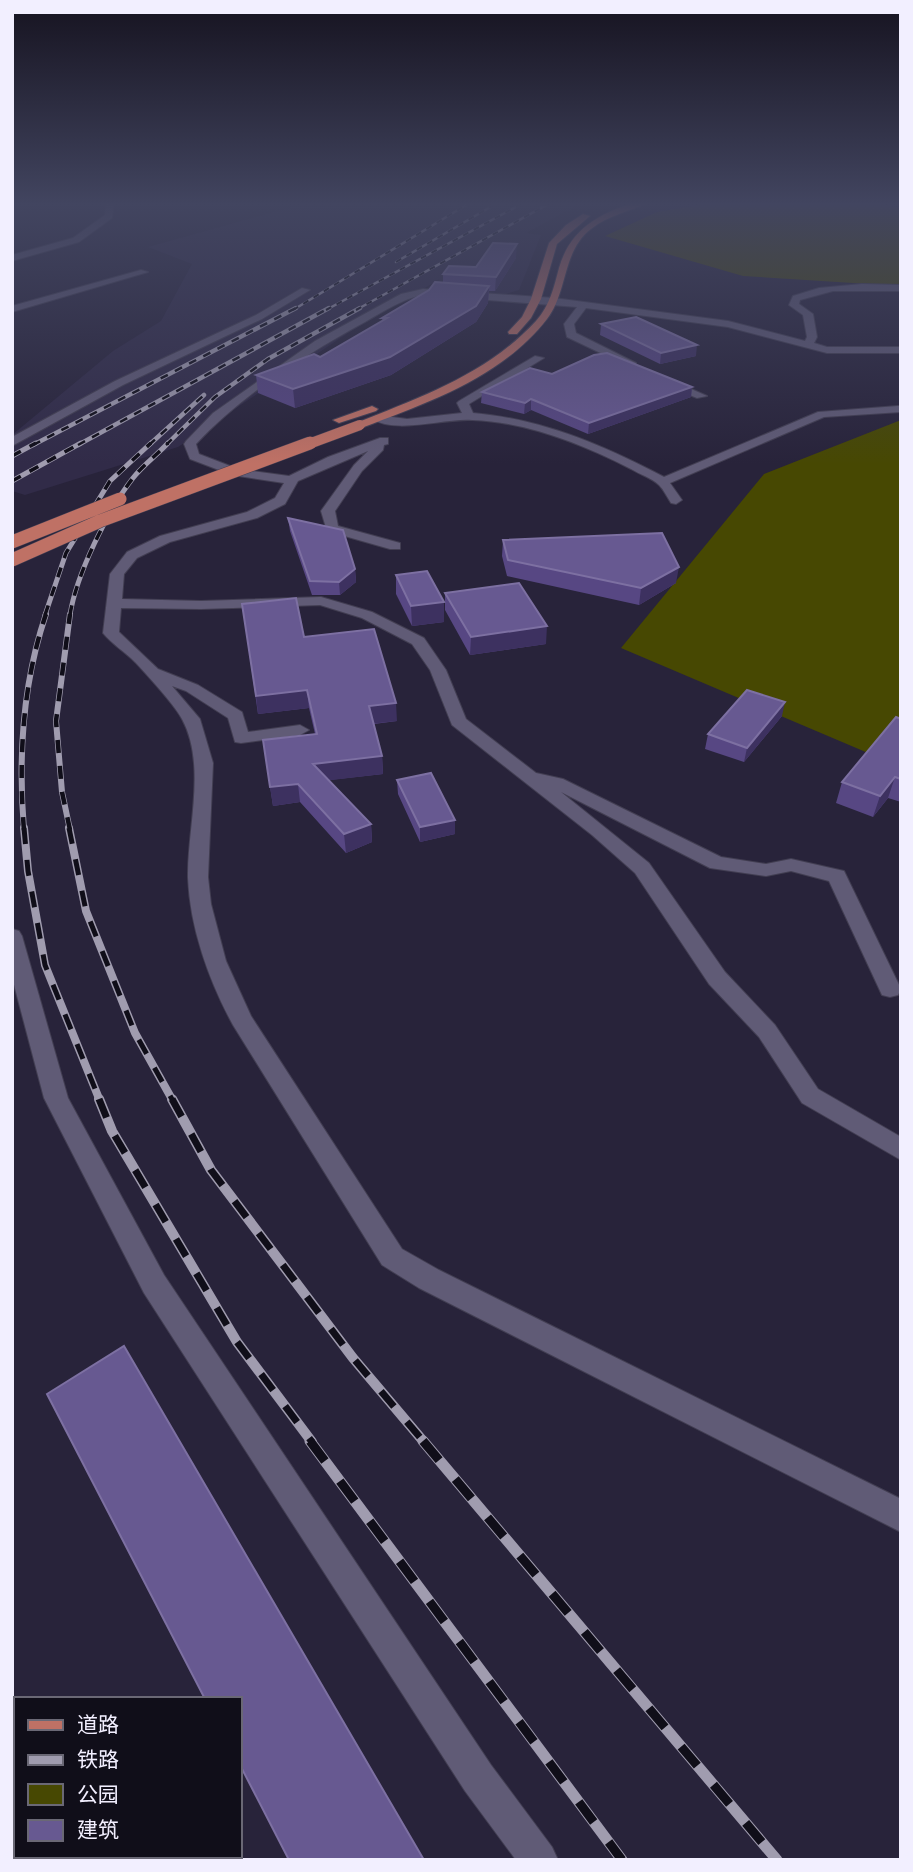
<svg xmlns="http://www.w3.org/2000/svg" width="913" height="1872" viewBox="0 0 913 1872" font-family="'Titillium Web','Noto Sans SC',sans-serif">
<rect width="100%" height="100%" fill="#28233a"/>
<path fill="#312b48" d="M310,202H583L526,233L541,235L519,290L502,295L425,290L440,279L348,333L178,447L25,495L12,491V435L113,351L161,321L192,264L148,247Z"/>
<path fill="#474802" d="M717,202H873L901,209V286L743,276L605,236L657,212Z
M901,420V767L621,648L764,474Z"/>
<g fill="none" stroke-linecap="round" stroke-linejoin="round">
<g stroke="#423e52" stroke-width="2">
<path id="minor" d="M106,202H114L112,218L79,242L12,261V255L73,238L105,215Z
M141,270L148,272L12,312V306Z
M862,284L901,285V291H833L800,300L799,304L813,314L817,337L814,343L827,347H901V353H827L728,327L586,308L574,324L576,333L636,363V367L632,368L567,337L564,324L577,307L423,295C402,299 384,311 365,322C305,355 243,394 196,444L199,454L238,469L289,476L328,457L380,438H388V444L384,445L383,450L362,471L335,511L338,526L400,543V549H390L327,531L321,511L354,465L368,451L298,481L285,504L257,518L170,542L137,558L124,574L122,599L201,601L321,597L372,612L424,638L446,670L466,719L536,773L563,779L721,857L766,864L791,859L844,871L901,989L898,995L890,997L882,995L829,881L791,871L766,876L710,868L561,792L649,863L725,972L775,1025L818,1089L901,1137V1160L802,1103L759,1037L709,984L635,873L592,835L452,725L430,670L412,644L362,618L320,605L201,609L121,608L119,632L158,669L198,685L242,712L248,732L300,725L309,730L300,735L241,743L235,742L228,718L186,691L172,686L200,719L213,763L208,877L211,904L226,961L251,1016L402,1249L439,1270L901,1499V1532L419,1288L382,1265L233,1025C209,981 190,928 188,878C187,829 207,765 182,719C174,704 147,675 135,662C125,652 112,644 103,633L110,574L127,552L160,536L247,512L275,498L284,483L232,475L190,459L184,444L186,441L213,413L315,341L401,294L423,289L554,298L728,321L805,341L807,337L803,315L789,305L793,296L819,288Z
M302,288L310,290L262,319L123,385L12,446V437L115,381L256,315Z
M535,356L544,358L469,404L473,413C542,419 603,445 664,477L818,412L898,406H901V412L824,417L670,483L682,500L676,504L671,503C667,497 664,490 659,485C652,478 639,474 631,469C582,444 527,422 472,420C445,418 394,435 371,418L377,415L407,419L462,413L457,403L459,401Z
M663,380H671L707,396L697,398L663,384Z
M12,929L19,931L22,936L68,1098L164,1275L491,1765L552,1847L558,1860H516L465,1791L144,1293L44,1098L12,977Z"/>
</g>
<g stroke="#423e52" stroke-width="2">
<path id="major" d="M636,202H649C630,212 608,215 591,229C562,251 568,292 547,319C502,377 430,402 364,427H356V423C421,397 487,374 536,321C550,305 554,287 559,268C570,229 600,213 636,202Z
M583,214L590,216L557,244L541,299L531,318L517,334H509L508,332L522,317L531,299L549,243L566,225Z
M372,406L378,409L376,411L339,423L333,420Z"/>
</g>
<use href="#minor" fill="#605b76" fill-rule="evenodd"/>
<use href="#major" fill="#bf7165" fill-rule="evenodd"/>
<g stroke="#a09caf" stroke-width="2.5">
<path id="rail-far6" d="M396,262L499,202
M293,310L471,202
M326,310L525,202
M356,310L552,202"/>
</g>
<g stroke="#a09caf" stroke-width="4.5">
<path id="rail-far5" d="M33,445L296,308
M78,445L329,308
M149,445L204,395
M166,445L215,397L268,359L360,308"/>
</g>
<g stroke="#a09caf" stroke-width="5">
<path id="rail-far4" d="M12,456L36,443
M12,481L81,443
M45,615L66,553L110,481L151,443
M70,615C76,575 108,510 133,478C143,465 157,455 168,443"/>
</g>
<g stroke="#a09caf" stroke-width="6">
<path id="rail-far3" d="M24,830C18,758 23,682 46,614
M70,830L62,792L56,721L70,614"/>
</g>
<g stroke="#a09caf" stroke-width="8">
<path id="rail-far2" d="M24,828L28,871L45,965L100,1101
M69,828L86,911L135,1033L173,1101"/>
</g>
<g stroke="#a09caf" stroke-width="10">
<path id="rail-far1" d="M99,1099L112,1131L237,1342L312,1442
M172,1099L211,1170L353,1358L424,1442"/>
</g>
<g stroke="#a09caf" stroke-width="11">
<path id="rail" d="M310,1441L622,1860
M423,1441L777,1860"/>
</g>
<use href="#rail-far6" stroke="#100e19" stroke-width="2" stroke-dasharray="6" stroke-linecap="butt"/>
<use href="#rail-far5" stroke="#100e19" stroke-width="2.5" stroke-dasharray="8" stroke-linecap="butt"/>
<use href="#rail-far4" stroke="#100e19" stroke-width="3.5" stroke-dasharray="10" stroke-linecap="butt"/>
<use href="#rail-far3" stroke="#100e19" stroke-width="4.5" stroke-dasharray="13" stroke-linecap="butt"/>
<use href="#rail-far2" stroke="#100e19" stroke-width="5" stroke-dasharray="16" stroke-linecap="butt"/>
<use href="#rail-far1" stroke="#100e19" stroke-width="7" stroke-dasharray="20" stroke-linecap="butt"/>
<use href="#rail" stroke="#100e19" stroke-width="9" stroke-dasharray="25" stroke-linecap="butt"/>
<g stroke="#423e52" stroke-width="11" stroke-linecap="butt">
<path id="major-bridge-far1" d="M306,445L360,425"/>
</g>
<g stroke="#423e52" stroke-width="14" stroke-linecap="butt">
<path id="major-bridge" d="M12,542L120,499
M12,560L100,521L310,443"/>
</g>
<use href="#major-bridge-far1" stroke="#bf7165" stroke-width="10"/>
<use href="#major-bridge" stroke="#bf7165" stroke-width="13"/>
</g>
<path fill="#574783" d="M516,258L495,291H489L488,303L476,322L391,375L295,408L258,393L256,375L320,357L382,321V318L443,283V274Z
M601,324L696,356L660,364L600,335Z
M552,374L692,387L691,397L588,434L531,410L524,414L481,403L482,392Z
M288,518L355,569L356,582L340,595H312L290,531Z
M503,540L676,583L639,605L507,576L502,556Z
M396,575L444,602V622L412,626L396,594Z
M445,593L546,644L470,655L445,610Z
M242,604L304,637L397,721L374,724L382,756L383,774L329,780L371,824L372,842L346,853L300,802L273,806L263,740L315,734L309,708L258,714Z
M782,716L744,762L705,749L708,734Z
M901,719V802L888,798L873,817L836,803L842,782Z
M397,780L455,820V834L420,842L398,794Z"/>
<path fill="#3d3160" d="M517,244L516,258L495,291L496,277Z
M489,286L488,303L476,322L391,375L295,408L293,389Z
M697,345L696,356L660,364L661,353Z
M692,387L691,397L588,434L589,423Z
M531,399V410L524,414L525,403Z
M679,567L676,583L639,605L641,588Z
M355,569L356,582L340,595L339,582Z
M444,602V622L412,626L411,606Z
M547,626L546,644L470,655L471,637Z
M307,690L309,708L258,714L256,696Z
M785,702L782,716L744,762L747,748Z
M396,703L397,721L370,724L369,706Z
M382,756L383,774L315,782L313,764Z
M895,777L888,798L873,817L880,796Z
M298,784L300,802L273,806L270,787Z
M455,820V834L420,842V827Z
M371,824L372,842L346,853L344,834Z"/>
<path fill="#675991" stroke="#7d70a2" stroke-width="2" d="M493,243L517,244L496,277L443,274L449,266L476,267Z
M435,282L489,286L476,306L390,357L293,389L256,375L314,354L320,357L387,318H382L429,290Z
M636,317L697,345L661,353L601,324Z
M607,353L692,387L589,423L531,399L525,403L482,392L530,368L552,374L594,355Z
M288,518L343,530L355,569L339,582L310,581Z
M662,533L679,567L641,588L508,560L503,540Z
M427,571L444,602L411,606L396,575Z
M519,583L547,626L471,637L445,593Z
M296,598L304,637L374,629L396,703L369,706L382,756L313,764L371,824L344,834L298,784L270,787L263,740L317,734L307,690L256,696L242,604Z
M747,690L785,702L747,748L708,734Z
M896,717L901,719V779L895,777L880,796L842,782Z
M431,773L455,820L420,827L397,780Z
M124,1346L424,1860H289L240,1765V1699H205L47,1394Z"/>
<linearGradient id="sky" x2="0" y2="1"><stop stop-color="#161320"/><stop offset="0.44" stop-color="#424560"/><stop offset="1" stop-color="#424560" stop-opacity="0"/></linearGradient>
<rect width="913" height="464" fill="url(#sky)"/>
<rect width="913" height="1872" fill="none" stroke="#f2efff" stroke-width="28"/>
<rect x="14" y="1697" width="228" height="161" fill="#100e19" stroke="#6a6875" stroke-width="2"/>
<rect x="28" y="1720" width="35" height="10" fill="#bf7165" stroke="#6a6875" stroke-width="2"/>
<text x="77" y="1732" font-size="21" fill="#f2efff">道路</text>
<rect x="28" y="1755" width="35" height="10" fill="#a09caf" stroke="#6a6875" stroke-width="2"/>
<text x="77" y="1767" font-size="21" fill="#f2efff">铁路</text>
<rect x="28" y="1784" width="35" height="21" fill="#474802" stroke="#6a6875" stroke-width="2"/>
<text x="77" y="1802" font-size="21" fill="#f2efff">公园</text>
<rect x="28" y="1820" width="35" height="21" fill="#675991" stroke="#6a6875" stroke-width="2"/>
<text x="77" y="1837" font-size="21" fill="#f2efff">建筑</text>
</svg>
